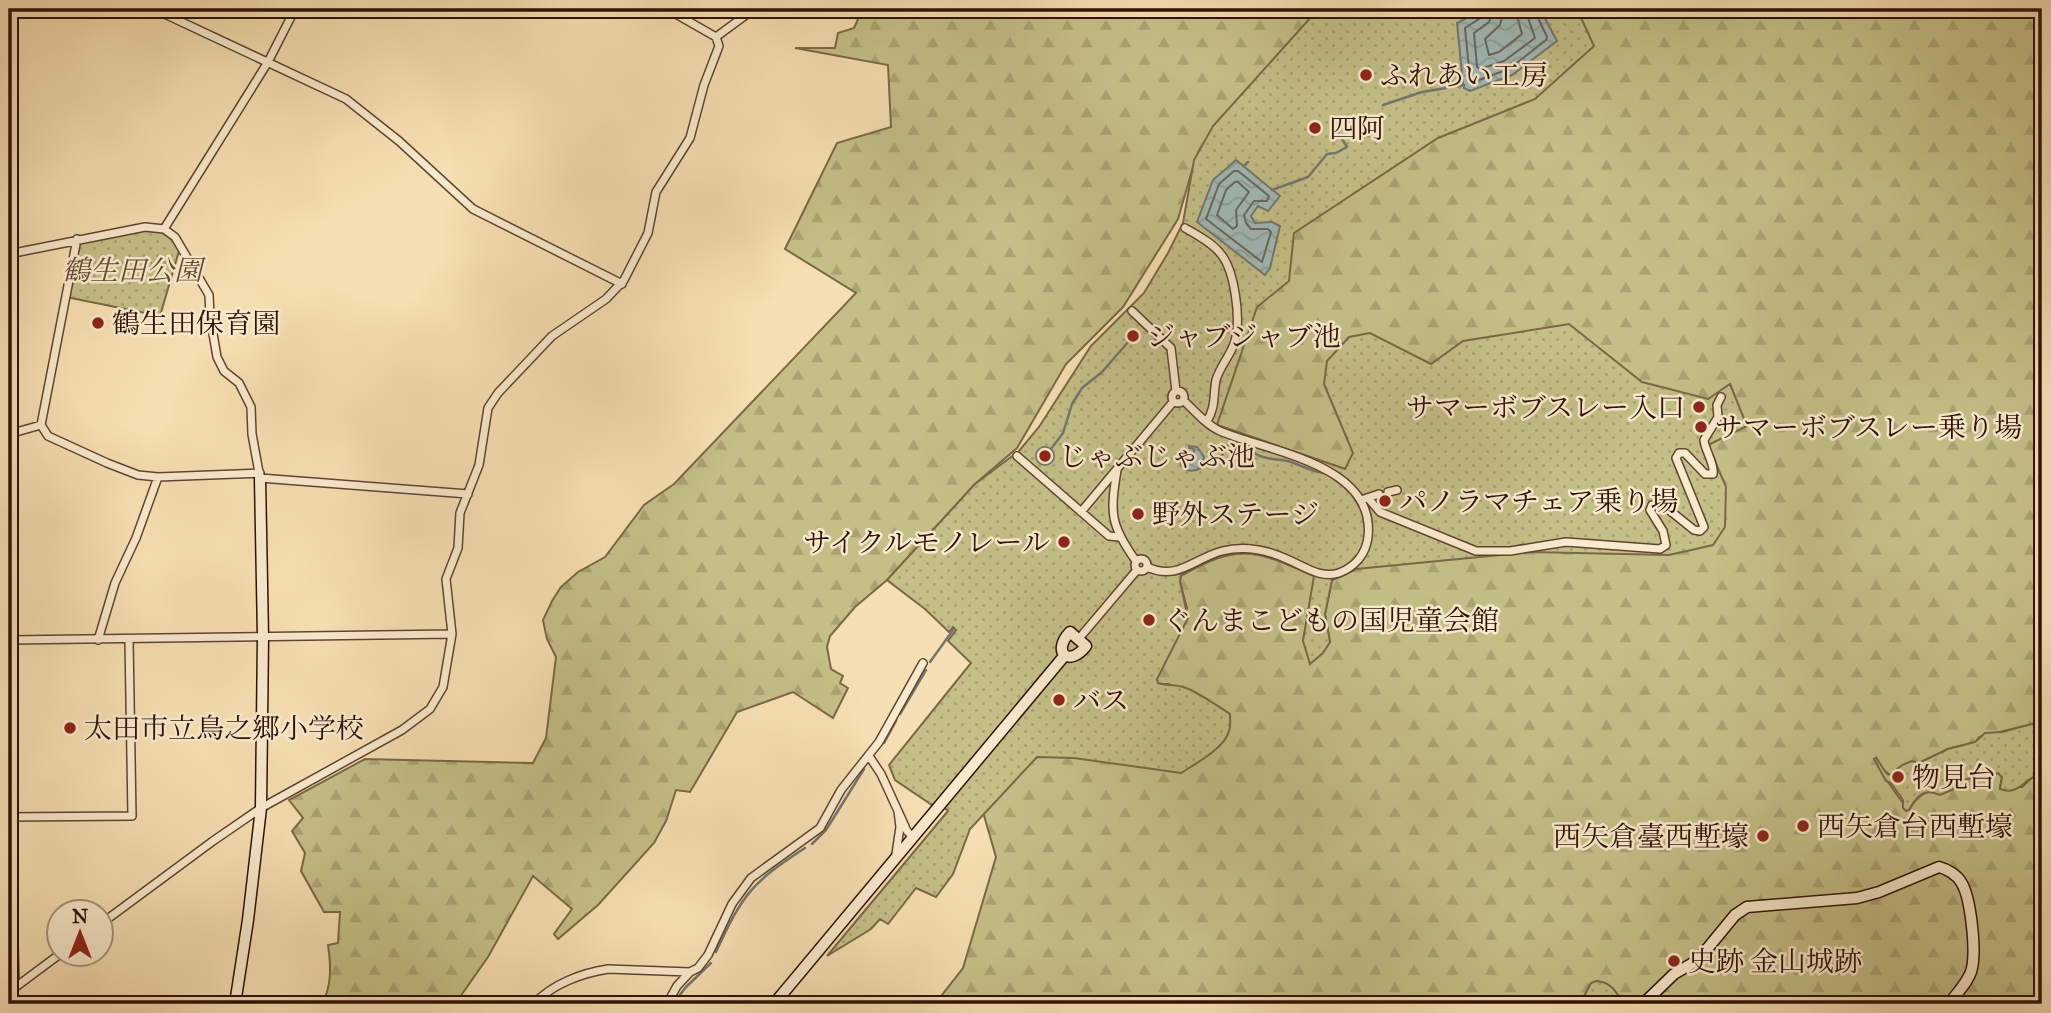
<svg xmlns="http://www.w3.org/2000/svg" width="2051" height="1013" viewBox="0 0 2051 1013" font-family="'IM FELL Great Primer','Noto Serif JP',serif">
<defs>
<pattern id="forest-firs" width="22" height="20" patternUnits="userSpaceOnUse" patternTransform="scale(1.75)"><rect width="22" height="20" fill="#c4bf87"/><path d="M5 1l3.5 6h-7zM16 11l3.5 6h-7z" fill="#a9a373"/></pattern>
<pattern id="park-dots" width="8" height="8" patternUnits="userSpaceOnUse" patternTransform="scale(1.75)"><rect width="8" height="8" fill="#c4bf87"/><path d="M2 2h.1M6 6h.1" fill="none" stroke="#a9a373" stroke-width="1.8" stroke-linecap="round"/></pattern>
<pattern id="water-waves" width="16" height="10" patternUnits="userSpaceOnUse" patternTransform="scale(1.75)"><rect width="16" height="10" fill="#a1bab7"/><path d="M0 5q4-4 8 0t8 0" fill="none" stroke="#8b9f9c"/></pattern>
</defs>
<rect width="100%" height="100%" fill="#f6dfb2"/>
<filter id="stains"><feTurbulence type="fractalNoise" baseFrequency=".00286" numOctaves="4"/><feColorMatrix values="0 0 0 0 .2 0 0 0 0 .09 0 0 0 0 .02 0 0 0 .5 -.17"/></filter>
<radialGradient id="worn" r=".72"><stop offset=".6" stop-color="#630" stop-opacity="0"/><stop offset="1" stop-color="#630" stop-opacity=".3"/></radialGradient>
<path fill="url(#forest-firs)" stroke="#7a6846" stroke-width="2" d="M854,9H1410L1193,167L1178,219L1123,307L1066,364L1017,448L975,484L887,580L855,607L830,636L827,647L831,669L843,676L840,683L848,688L833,718L793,692L737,712L690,792L676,790L666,821L654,843L598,905L558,939L554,934L572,909L533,876L488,957L455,1004H322C332,986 331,965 328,945L338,943L340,912H324L301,871L305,853L292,831L303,818L289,800L365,759L533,763L546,738L556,657L547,639L543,620L552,601L561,587L578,572L605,557L644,505L674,484L856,293L785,249L837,143L891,127L888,65L795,48H835L838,33L854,28L859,17Z
M1544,9H2042V741L2035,725L2032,724L1979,737L1976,742L1948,749L1919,763C1907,760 1899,768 1890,775L1880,767C1886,780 1899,799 1909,810C1914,801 1920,793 1931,791L1937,794L1954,788L1955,784L1972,777L1981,779L1998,773L2002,777L2000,787H2022L2033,777L2042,784V1004H1622L1618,995L1597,981L1591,983L1580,1004H935L963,968L996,857L981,805L1041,754L1167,684H1158L1157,678L1187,608L1180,582L1181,576C1240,542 1255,550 1315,576L1303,641L1330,642L1325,614L1332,580L1356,569L1746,426L1730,384L1709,399L1360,456L1345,469L1217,425L1214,422L1286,228Z"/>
<path fill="url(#park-dots)" stroke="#7a6846" stroke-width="2" d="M1336,9H1577L1594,46L1535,99L1438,138L1294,233L1289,281L1257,307L1217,425L1345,469L1353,453L1324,384L1327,361L1349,337L1370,333L1431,364L1463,341L1569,324L1642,382L1708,399L1730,384L1747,426L1708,445L1726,487L1725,527L1713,545L1669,555L1530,552L1356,569L1332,580L1325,614L1330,642L1323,653L1310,664L1303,641L1314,576C1255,550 1240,542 1181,575L1180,582L1188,618L1157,679L1158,683C1167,686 1176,684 1186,688C1201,694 1216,705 1230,714C1230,719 1231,726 1229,731C1225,748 1195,764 1181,773L1074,758L1037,757L970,829L953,874L936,897L916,888L888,924L880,919L871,929L827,956L948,811L937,801L932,805L895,780L889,765L971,663L948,641L956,630L953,627L949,632L925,609L887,580L975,484L1019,451L1039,427L1091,346L1144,293L1168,253L1183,223L1194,160L1213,126L1312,16Z
M160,228L181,244L160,316L66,297L77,239Z
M2032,724L2035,725L2042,741V784L2033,777C2021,784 2016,795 2000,789L2002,777L1998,773L1981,779L1972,777L1955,784L1954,789L1940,795C1924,788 1917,795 1909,810L1906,811L1903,808V800L1891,783L1886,781L1874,759L1876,758L1887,774L1890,775L1902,765L1912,761L1919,763L1948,749L1975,742L1985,733L2002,732Z
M1597,981C1610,982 1618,993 1622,1004H1580L1591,983Z"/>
<path fill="url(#water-waves)" stroke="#737670" stroke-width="2" d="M1483,9H1540L1557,41L1512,75L1470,91L1464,88L1463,83L1457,23Z
M1236,160L1280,196L1268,211L1258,206L1251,216L1255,223L1272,222L1280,226L1270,268L1265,275L1197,222L1213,180Z
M1189,446L1197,447L1204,457L1201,468C1190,474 1181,470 1179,458H1182L1183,461H1194V449L1189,448Z
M1036 456a9 9 0 1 1 18 0a9 9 0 1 1-18 0Z"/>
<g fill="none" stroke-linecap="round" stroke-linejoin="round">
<path stroke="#68665e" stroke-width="2" d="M1485,9L1482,17L1465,28L1470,79L1473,82L1509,69L1546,40L1547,37L1534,9
M1494,9L1489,22L1474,33L1477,67L1480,69L1504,61L1535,38L1525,9
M1504,9L1500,25L1485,39L1489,55L1499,52L1522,34L1515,9
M1234,171H1238L1269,196L1267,201H1254L1244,215L1246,223L1251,229H1268L1271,232L1262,262L1206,219L1219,184Z
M1235,182H1238L1249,192L1236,210L1237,226L1233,229L1217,215L1226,190Z"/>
<path stroke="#737670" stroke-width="2.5" d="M1383,105L1422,92L1464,85
M1244,166L1248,162
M1272,190L1308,177L1327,154L1336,153L1347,147L1334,126L1347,119
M1051,449L1063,433L1072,404L1082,388L1102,372L1129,341
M1202,461L1219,460L1228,445C1244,440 1249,453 1263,457C1272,460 1282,459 1291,462C1302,466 1311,471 1323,473
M930,662L953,630
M900,714L926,670
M884,743L896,721
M812,844L826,830L864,769
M716,952C743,894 751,883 805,848
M673,1004L686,987L711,963"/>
<path stroke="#a1bab7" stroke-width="14" d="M9,996L13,1004"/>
<g stroke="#614431" stroke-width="10">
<path id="street" d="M154,9L346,99L399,141L473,209L622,284
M667,9L716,37
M716,37L754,9
M1185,228C1197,235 1211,242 1220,253C1235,270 1241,319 1235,341C1231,355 1220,366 1216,380C1213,395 1216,407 1207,421
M164,229L268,62L295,9
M77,239L41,425L48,436L107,463L138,475L158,477L260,473
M9,254L145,227L164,229L175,237L209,295L210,316L217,357L224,371L239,383L251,407L252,434L260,478L468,494
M1132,311L1171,348L1176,391
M1172 397a6 6 0 1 1 12 0a6 6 0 1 1-12 0Z
M9,434L41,425
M1017,456L1109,536L1119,537
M1117,470C1110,513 1110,525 1136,561
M1388,492L1397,490
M1368,498L1380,512L1476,551H1510L1566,542L1660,549L1666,545L1663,531L1650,510L1652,505H1663L1694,530L1700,531L1704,527L1676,458L1679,453H1685L1705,474H1713C1715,464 1705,451 1704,440L1718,417L1717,405L1721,397
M1364,499L1379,494
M1081,512L1173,402
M1135 565a6 6 0 1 1 12 0a6 6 0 1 1-12 0Z
M1147,567C1178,581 1193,559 1222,551C1245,545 1268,550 1289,560C1305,567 1322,579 1339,573C1355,567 1366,554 1368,537C1376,464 1269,452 1220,431C1206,425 1194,410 1183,400
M1082,635L1137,570
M9,640L452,634
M98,640L115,583L136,538L158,477
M869,756L881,774L898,811
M9,817L132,816L129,640
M11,817L15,986
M896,854L900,827L898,811L907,831L913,837
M102,923L213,841L261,808L402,730L430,709L443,687L452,634L446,579L458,548L460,513L479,465L488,408L498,393L552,336L606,299L624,280L648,233L656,192L690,138L704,85L719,46L716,37
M9,992L60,954
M534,1004C552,984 582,973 608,969L690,972L698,968L708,955L732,904L751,878L820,828L841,790L879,742L923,663
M667,1004L677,986L690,972"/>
</g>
<g stroke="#2f1106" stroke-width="13">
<path id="secondary" d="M1070,632L1086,646C1069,668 1051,652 1070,632Z
M235,1004L248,920L261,808L263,637L260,478
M774,1004L1065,655
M1643,1004L1674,974L1698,960L1735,915L1747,907L1857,898L1879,892L1939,867C1947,869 1957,875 1961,882C1971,897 1976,950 1972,968C1970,980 1956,994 1949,1004"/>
</g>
<use href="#street" stroke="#f9eacd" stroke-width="7"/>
<use href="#secondary" stroke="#f9eacd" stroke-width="10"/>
</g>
<g fill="#8f2418" stroke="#f9eacd" stroke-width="2.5">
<circle cx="1366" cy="75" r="7"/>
<circle cx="1315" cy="128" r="7"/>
<circle cx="98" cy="323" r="7"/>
<circle cx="1133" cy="336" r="7"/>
<circle cx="1699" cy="407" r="7"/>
<circle cx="1701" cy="427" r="7"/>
<circle cx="1045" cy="456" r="7"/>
<circle cx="1385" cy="501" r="7"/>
<circle cx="1138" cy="514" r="7"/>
<circle cx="1064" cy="542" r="7"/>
<circle cx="1149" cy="620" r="7"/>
<circle cx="1059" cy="700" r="7"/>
<circle cx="70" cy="728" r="7"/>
<circle cx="1898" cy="777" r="7"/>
<circle cx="1803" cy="826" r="7"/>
<circle cx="1763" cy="836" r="7"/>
<circle cx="1674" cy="961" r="7"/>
</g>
<g text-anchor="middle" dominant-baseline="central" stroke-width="5" stroke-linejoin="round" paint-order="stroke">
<g font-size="28" fill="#2f1106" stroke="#f9eacd" text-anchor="start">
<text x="1380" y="75">ふれあい工房</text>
<text x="1329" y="128">四阿</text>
<text x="112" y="323">鶴生田保育園</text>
<text x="1147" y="336">ジャブジャブ池</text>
<text x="1685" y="407" text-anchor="end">サマーボブスレー入口</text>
<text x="1715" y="427">サマーボブスレー乗り場</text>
<text x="1059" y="456">じゃぶじゃぶ池</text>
<text x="1399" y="501">パノラマチェア乗り場</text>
<text x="1152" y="514">野外ステージ</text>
<text x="1050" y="542" text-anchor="end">サイクルモノレール</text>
<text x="1163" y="620">ぐんまこどもの国児童会館</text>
<text x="1073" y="700">バス</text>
<text x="84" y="728">太田市立鳥之郷小学校</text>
<text x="1912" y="777">物見台</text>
<text x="1817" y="826">西矢倉台西塹壕</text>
<text x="1749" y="836" text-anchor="end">西矢倉臺西塹壕</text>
<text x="1688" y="961">史跡 金山城跡</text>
</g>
<g font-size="28" font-style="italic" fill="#634e33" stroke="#f9eacd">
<text x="132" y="270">鶴生田公園</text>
</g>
</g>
<rect width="2051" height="1013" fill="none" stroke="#f6dfb2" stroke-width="35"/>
<rect x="10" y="10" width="2030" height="992" fill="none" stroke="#2f1106" stroke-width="3.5"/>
<rect x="18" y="18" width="2016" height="978" fill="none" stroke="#2f1106" stroke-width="2"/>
<g transform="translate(80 933)"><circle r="33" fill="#f9eacd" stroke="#a8937d" stroke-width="2"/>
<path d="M0-5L12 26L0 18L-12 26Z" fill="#8f2418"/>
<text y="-10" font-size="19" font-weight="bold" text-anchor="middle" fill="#2f1106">N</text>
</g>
<rect width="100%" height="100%" filter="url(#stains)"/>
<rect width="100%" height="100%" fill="url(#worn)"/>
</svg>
